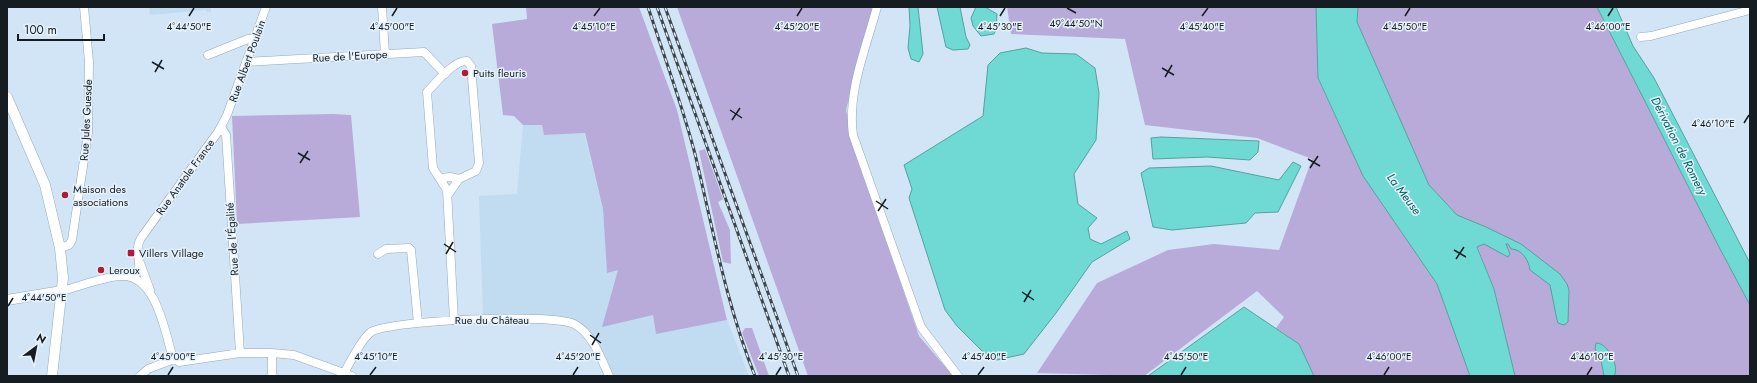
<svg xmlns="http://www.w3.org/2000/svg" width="1757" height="383" viewBox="0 0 1757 383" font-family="Jost,sans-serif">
<rect width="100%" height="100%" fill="#d2e5f6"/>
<path fill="#c1dbf1" d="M149,7H211V12H207L206,10L150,15Z
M523,125H542L544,135L584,133L603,209L607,273L618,269L653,315L656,333L727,320L749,376H610L605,359L592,335L577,323L483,314L479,196L517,194Z"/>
<path fill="#b9abd9" d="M526,7H639L677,110L727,320L656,334L653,315L602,327L618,270L607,273L603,209L585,133L544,135L542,125H523L514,116L503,115L492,24L527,19Z
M677,7H874L846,110L853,146L919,336L953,376H808Z
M1007,7H1316L1318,79L1363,176L1437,284L1470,376H1314L1299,344L1276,328L1284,317L1257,291L1144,376L1037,373L1097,283L1168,250L1214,244L1279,250L1312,159L1257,138L1145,125L1125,39L1011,34Z
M1358,7H1597L1719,247L1750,305V376H1515L1494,289L1471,230L1429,185L1357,22Z
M333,114L351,115L360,217L237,224L232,116Z
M705,149L723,199L718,202L730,230L731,264L723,262L699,151Z
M745,328H752L769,376H759L742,333Z"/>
<path fill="#6fdad4" stroke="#54a19f" d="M909,7H918L923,54L919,62L911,59L908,48L910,26Z
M937,7H960L966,37L970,45L968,49L953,50L946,47Z
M976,7H985L997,14L996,30L994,34L981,36L973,26L971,18Z
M1316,7H1358L1357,22L1429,185L1457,215L1486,227L1521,244L1560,274L1567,284L1569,290L1568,322L1564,325L1558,323L1557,320L1550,285L1530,270C1529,261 1522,249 1511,249L1508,244H1506L1510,254L1508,257L1484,244L1477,247L1494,289L1515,376H1470L1437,284L1363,176L1318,78Z
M1597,7H1616L1633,46L1654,78L1750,263V305L1719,247Z
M1026,48L1042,53L1076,54L1095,68L1099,93L1096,140L1074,174L1078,204L1097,218L1088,228L1090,239L1101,244L1127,231L1130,239L1092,262L1056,313L1024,354L997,360L982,351L957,326L945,310L909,198L912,189L904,165L983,116L988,65L1000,53Z
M1161,137L1259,141L1258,152L1250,160L1207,157L1153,159L1151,138Z
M1293,162L1301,166L1278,212L1255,213L1246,223L1172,230L1153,227L1141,173L1149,168L1211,166L1279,180Z
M1244,307L1299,344L1314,376H1148Z
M1596,343C1608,343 1620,367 1614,376H1604L1601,360L1595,349Z"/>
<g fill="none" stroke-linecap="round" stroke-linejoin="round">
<g stroke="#95a8b8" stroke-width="9">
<path id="minor" d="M382,7L385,54
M877,7C866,48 847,92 853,135L921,327L958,376
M1641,37L1651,36L1750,10
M208,55L248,39H254
M246,62L424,52L445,74
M221,127L226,135L227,150L240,353
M440,178L450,177L459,179
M448,195L459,179L476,171L479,163L471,66L467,61C454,60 436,83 427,92L433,168L447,190L454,320
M60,248L69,245L72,240L88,133L89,62L84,7
M378,254L386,249L409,248L411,250L418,323
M140,263L150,290
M132,277C148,266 131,255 141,238L218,132L227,115L266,7
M62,291C81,286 102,277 121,276C155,273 165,331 172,355L179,362L240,353H272L294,355L352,376
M344,373C350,363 361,339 371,332C390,320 554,313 574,324C592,333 601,358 609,376
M140,376L148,369L174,359
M272,376V353"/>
</g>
<g stroke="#95a8b8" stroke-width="11">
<path id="major" d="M7,97L45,185L60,248L63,278L52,376
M7,300L62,291"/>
</g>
<use href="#minor" stroke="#fff" stroke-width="8"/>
<use href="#major" stroke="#fff" stroke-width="10"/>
<g stroke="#3b454d" stroke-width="3">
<path id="rail" d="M648,7C664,56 682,104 695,154C713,229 726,304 755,376
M657,7L789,376
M665,7L798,376"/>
</g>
<use href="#rail" stroke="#e5f1fb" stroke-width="1.5" stroke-dasharray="4.5" stroke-linecap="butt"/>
</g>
<path fill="none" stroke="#151c22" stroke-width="1.5" d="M1067,8L1076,13M189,16L194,8M392,16L397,8M594,16L600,8M797,16L802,8M1000,16L1005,8M1202,16L1208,8M1405,16L1410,8M1608,16L1613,8M152,62L164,69M1162,68L1174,75M155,72L162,60M1165,77L1172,65M730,110L742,118M732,120L740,108M1744,123L1749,115M298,153L310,160M1308,159L1320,166M300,163L308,151M1310,168L1318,156M876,201L888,209M878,211L886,199M444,244L456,252M1454,250L1466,257M446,254L453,242M1456,259L1464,247M1022,292L1034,300M1024,302L1031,290M8,306L13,298M590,335L601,343M592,345L599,333M168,375L173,367M370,375L376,367M573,375L578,367M776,375L781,367M978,375L984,367M1181,375L1186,367M1384,375L1389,367M1587,375L1592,367"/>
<g fill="#af1b34" stroke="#e5f1fb" stroke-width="1.5">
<circle cx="465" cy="73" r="4"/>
<circle cx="65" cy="195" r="4"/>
<rect x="127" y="249" width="8" height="8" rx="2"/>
<circle cx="101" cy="270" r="4"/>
</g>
<g text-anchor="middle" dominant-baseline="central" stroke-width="3" stroke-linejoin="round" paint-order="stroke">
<g font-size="11" fill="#151c22" stroke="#e5f1fb">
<text transform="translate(350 56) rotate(-3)">Rue de l'Europe</text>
<text transform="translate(247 61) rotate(-70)">Rue Albert Poulain</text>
<text transform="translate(86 120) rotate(-87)">Rue Jules Guesde</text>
<text transform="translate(185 177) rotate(-54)">Rue Anatole France</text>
<text transform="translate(232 239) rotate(-94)">Rue de l'Égalité</text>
<text x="492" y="320">Rue du Château</text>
</g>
<g font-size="11" fill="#151c22" stroke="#e5f1fb" text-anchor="start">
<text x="473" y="73">Puits fleuris</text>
<text x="73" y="189">Maison des<tspan x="73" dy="13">associations</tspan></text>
<text x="139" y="253">Villers Village</text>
<text x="109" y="270">Leroux</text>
</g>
<g font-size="12" font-style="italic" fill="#00635f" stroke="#e5f1fb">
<text transform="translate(1679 146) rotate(63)">Dérivation de Romery</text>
<text transform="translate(1404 194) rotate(53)">La Meuse</text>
</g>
</g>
<g font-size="10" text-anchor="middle" fill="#151c22" stroke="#e5f1fb" stroke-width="3" stroke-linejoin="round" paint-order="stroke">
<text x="1076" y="27">49°44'50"N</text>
<text x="189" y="30">4°44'50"E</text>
<text x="392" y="30">4°45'00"E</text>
<text x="594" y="30">4°45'10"E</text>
<text x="797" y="30">4°45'20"E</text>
<text x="1000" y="30">4°45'30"E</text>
<text x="1202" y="30">4°45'40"E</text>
<text x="1405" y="30">4°45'50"E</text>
<text x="1608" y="30">4°46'00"E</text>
<text x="1713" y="127">4°46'10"E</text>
<text x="44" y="301">4°44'50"E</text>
<text x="173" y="360">4°45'00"E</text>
<text x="376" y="360">4°45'10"E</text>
<text x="578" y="360">4°45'20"E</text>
<text x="781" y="360">4°45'30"E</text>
<text x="984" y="360">4°45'40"E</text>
<text x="1186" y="360">4°45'50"E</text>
<text x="1389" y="360">4°46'00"E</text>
<text x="1592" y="360">4°46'10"E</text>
</g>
<rect width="1757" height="383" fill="none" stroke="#151c22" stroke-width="16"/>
<g transform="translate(36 347) rotate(32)" stroke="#e5f1fb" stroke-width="3" paint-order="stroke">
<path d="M0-3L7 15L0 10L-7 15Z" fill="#151c22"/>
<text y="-6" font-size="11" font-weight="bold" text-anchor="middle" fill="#151c22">N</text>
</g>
<path d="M18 34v6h86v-6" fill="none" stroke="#151c22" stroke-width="2"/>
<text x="24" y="34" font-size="12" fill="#151c22" stroke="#e5f1fb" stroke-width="3" paint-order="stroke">100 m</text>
</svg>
